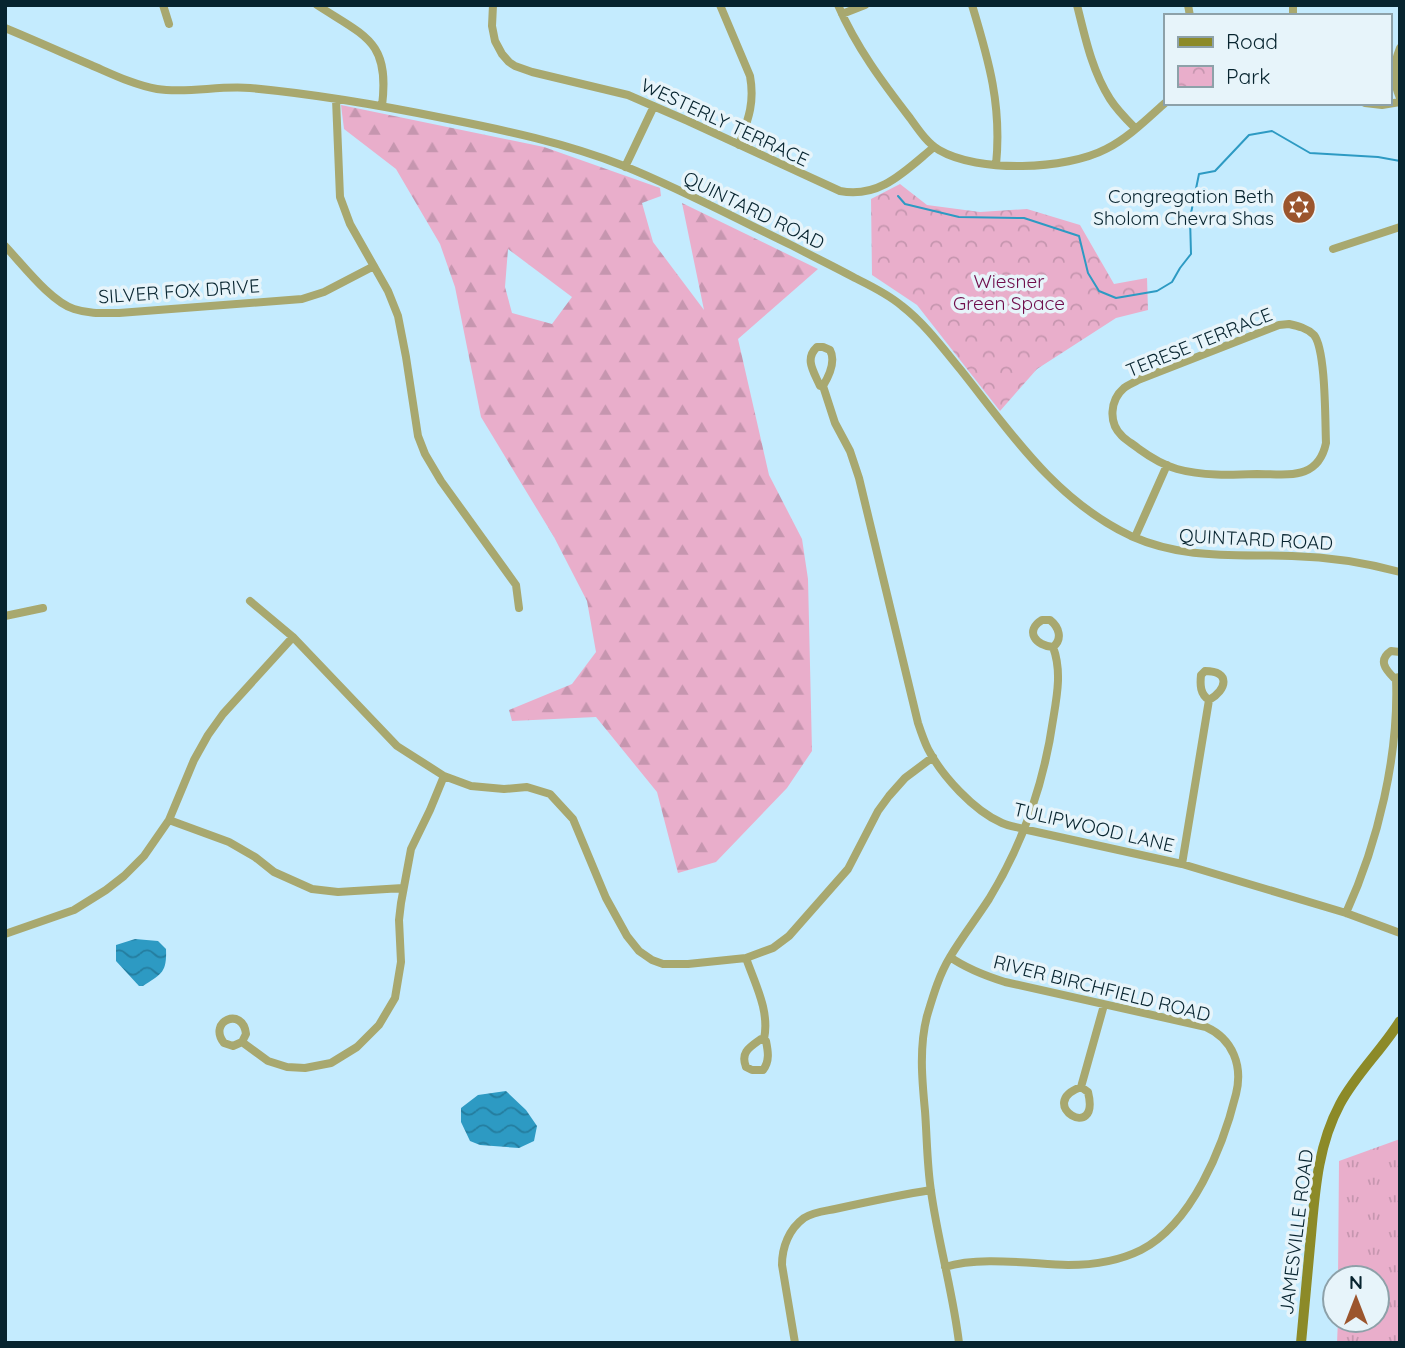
<svg xmlns="http://www.w3.org/2000/svg" width="1405" height="1348" viewBox="0 0 1405 1348" font-family="Quicksand,sans-serif">
<defs>
<pattern id="grass-tufts" width="24" height="20" patternUnits="userSpaceOnUse" patternTransform="scale(1.75)"><rect width="24" height="20" fill="#e9aecb"/><path d="M3 7l-1-3M5 7V3M7 7l1-3M15 17l-1-3M17 17v-4M19 17l1-3" fill="none" stroke="#c696af"/></pattern>
<pattern id="forest-firs" width="22" height="20" patternUnits="userSpaceOnUse" patternTransform="scale(1.75)"><rect width="22" height="20" fill="#e9aecb"/><path d="M5 1l3.5 6h-7zM16 11l3.5 6h-7z" fill="#c696af"/></pattern>
<pattern id="park-crowns" width="20" height="18" patternUnits="userSpaceOnUse" patternTransform="scale(1.75)"><rect width="20" height="18" fill="#e9aecb"/><path d="M2 6a3 3 0 1 1 6 0M12 15a3 3 0 1 1 6 0" fill="none" stroke="#c696af"/></pattern>
<pattern id="water-waves" width="16" height="10" patternUnits="userSpaceOnUse" patternTransform="scale(1.75)"><rect width="16" height="10" fill="#2d9ac3"/><path d="M0 5q4-4 8 0t8 0" fill="none" stroke="#247d9f"/></pattern>
</defs>
<rect width="100%" height="100%" fill="#c4ebfe"/>
<path fill="url(#grass-tufts)" d="M1400,1139V1343H1337L1338,1320H1377V1278H1338L1339,1161Z"/>
<path fill="url(#forest-firs)" fill-rule="evenodd" d="M341,105L544,147L660,188L661,196L642,203L653,242L704,310L682,203L818,269L738,339L769,475L802,539L808,579L812,751L787,788L716,862L678,873L657,792L596,717L512,721L509,710L572,684L596,652L587,601L554,537L481,417L455,287L440,244L396,169L344,129ZM508,249L572,297L552,324L512,313L505,287Z"/>
<path fill="url(#park-crowns)" d="M900,184L927,205L980,212L1027,209L1080,225L1114,284L1147,278L1148,310L1116,318L1037,369L1000,411L917,305L872,275L871,199Z"/>
<path fill="url(#water-waves)" d="M135,939L158,941L166,949C167,973 161,974 143,986H139L116,961V945Z
M506,1091L526,1110L537,1126L534,1141L519,1148L480,1145L470,1141L461,1122V1108L478,1095Z"/>
<g fill="none" stroke-linecap="round" stroke-linejoin="round">
<path stroke="#2d9ac3" stroke-width="2" d="M898,196L905,204L959,217L1024,218L1079,236L1088,273L1099,291L1116,298L1157,291L1172,282L1180,268L1191,254L1190,218L1199,174L1215,171L1249,135L1272,131L1310,153L1378,157L1400,161"/>
<path stroke="#a8a86f" stroke-width="8" d="M163,5L169,24
M317,5C366,37 390,41 382,106
M493,5L492,26L495,41L502,54L509,62L515,66L532,72L628,95L688,121L840,191C880,199 906,170 934,147
M720,5L750,76C755,103 748,120 739,145
M838,5C856,47 883,83 910,118C918,129 927,143 939,150C978,173 1066,170 1106,149C1128,138 1147,119 1165,103
M972,5C989,61 1002,106 996,165
M1077,5C1085,37 1092,71 1110,99C1117,110 1126,119 1135,128
M1188,5L1190,16
M842,14L865,5
M1293,16V5
M5,28C34,40 63,53 91,65C112,74 134,85 157,89C188,94 219,85 250,88C315,94 379,105 443,118C504,130 566,143 624,166C681,189 737,219 793,246C814,257 835,267 855,278C871,286 888,294 902,306C924,323 942,347 960,369C1011,433 1055,500 1131,536C1185,560 1235,554 1292,556C1331,557 1363,562 1400,572
M1400,48C1393,66 1392,79 1400,98
M336,99L340,197L350,224L388,291L398,316L406,357L418,436L425,454L441,481L516,585L519,608
M1365,103L1382,105L1400,102
M625,167L654,106
M5,246C23,265 51,302 74,309C89,314 104,313 119,313L302,299L324,292L374,266
M1333,249L1400,227
M1289,324C1298,326 1307,328 1314,335C1326,350 1325,421 1326,443C1318,481 1287,474 1257,474C1230,475 1202,476 1177,469C1163,465 1150,457 1139,449C1133,444 1127,441 1122,436C1108,423 1110,400 1124,388C1128,385 1133,383 1138,380L1279,325Z
M817,347H823L830,350C836,361 829,376 823,386H820C814,372 804,359 817,347Z
M823,386L835,423L850,451L859,478L918,723C921,732 924,741 928,749C942,776 974,811 1002,823C1009,826 1016,827 1023,829L1182,864L1346,913L1400,933
M1135,537L1167,465
M250,601L293,637L397,746L444,776L471,786L504,789L527,787L550,794L573,819L606,898L627,936L639,951L652,960L663,964H688L746,958L773,948L789,936L848,869L878,811L889,796L905,778L933,757
M5,616L43,608
M1042,620H1050C1059,627 1063,639 1053,647C1036,646 1024,631 1042,620Z
M1400,652L1391,651C1378,660 1385,669 1394,678L1400,677
M1205,671C1231,671 1227,690 1209,700C1200,694 1200,685 1201,675Z
M169,820L229,842L255,857L274,872L312,889L338,892L403,888
M1182,864L1209,700
M1346,913C1378,843 1399,755 1396,679
M5,934L74,910L106,890L124,876L144,856L169,820L194,760L208,735L223,714L293,637
M746,958C755,984 770,1011 764,1039
M761,1039L766,1041C768,1051 770,1061 763,1070H752L746,1067C740,1052 750,1047 761,1039Z
M242,1042L246,1034C243,1006 207,1021 224,1043L233,1046L242,1042L268,1061L287,1067L305,1068L331,1063L357,1047L379,1025L395,998L401,962L399,920L401,903L411,849L430,810L444,776
M1081,1087L1088,1092C1101,1144 1034,1104 1081,1087Z
M1081,1087L1104,1005
M945,1267C980,1256 1031,1264 1068,1265C1093,1265 1117,1262 1141,1250C1192,1224 1223,1147 1236,1094C1243,1066 1233,1039 1206,1027L1005,982C986,976 967,969 950,957
M795,1343L782,1265C782,1247 789,1229 804,1218C813,1212 825,1211 835,1209C867,1202 899,1195 931,1190
M959,1343C953,1292 938,1242 931,1191C927,1165 927,1138 925,1111C922,1080 919,1047 927,1016C933,996 939,975 950,957C962,937 976,919 989,899C1022,845 1044,783 1053,720C1057,696 1062,671 1053,647"/>
<path stroke="#8c8a28" stroke-width="10" d="M1301,1343C1304,1307 1308,1271 1311,1235C1315,1190 1318,1145 1340,1104C1356,1074 1382,1050 1400,1021"/>
</g>
<defs>
<g id="synagogue-disc" transform="scale(1.75)"><circle r="9.5" fill="#9b552d" stroke="#e7f4fa"/><path d="M0-6.5L5.6 3.2H-5.6ZM0 6.5L5.6-3.2H-5.6Z" fill="#fff"/></g>
</defs>
<g fill-rule="evenodd">
<use href="#synagogue-disc" x="1299" y="207"/>
</g>
<g text-anchor="middle" dominant-baseline="central" stroke-width="7" stroke-linejoin="round" paint-order="stroke">
<g font-size="19" fill="#07242f" stroke="#e7f4fa">
<text transform="translate(725 122) rotate(25)">WESTERLY TERRACE</text>
<text transform="translate(754 210) rotate(26)">QUINTARD ROAD</text>
<text transform="translate(179 291) rotate(-4)">SILVER FOX DRIVE</text>
<text transform="translate(1199 342) rotate(-22)">TERESE TERRACE</text>
<text transform="translate(1256 539) rotate(3)">QUINTARD ROAD</text>
<text transform="translate(1094 827) rotate(13)">TULIPWOOD LANE</text>
<text transform="translate(1102 988) rotate(14)">RIVER BIRCHFIELD ROAD</text>
<text transform="translate(1296 1232) rotate(-83)">JAMESVILLE ROAD</text>
</g>
<g font-size="19" fill="#07242f" stroke="#e7f4fa" text-anchor="end">
<text x="1274" y="196">Congregation Beth<tspan x="1274" dy="22">Sholom Chevra Shas</tspan></text>
</g>
<g font-size="19" fill="#6f0d4b" stroke="#e7f4fa">
<text x="1009" y="281">Wiesner<tspan x="1009" dy="22">Green Space</tspan></text>
</g>
</g>
<rect width="1405" height="1348" fill="none" stroke="#07242f" stroke-width="14"/>
<rect x="1164" y="14" width="228" height="91" fill="#e7f4fa" stroke="#8da1a9" stroke-width="2"/>
<rect x="1178" y="37" width="35" height="10" fill="#8c8a28" stroke="#8da1a9" stroke-width="2"/>
<text x="1226" y="49" font-size="21" fill="#07242f">Road</text>
<rect x="1178" y="66" width="35" height="21" fill="url(#park-crowns)" stroke="#8da1a9" stroke-width="2"/>
<text x="1226" y="84" font-size="21" fill="#07242f">Park</text>
<g transform="translate(1356 1299)"><circle r="33" fill="#e7f4fa" stroke="#8da1a9" stroke-width="2"/>
<path d="M0-5L12 26L0 18L-12 26Z" fill="#9b552d"/>
<text y="-10" font-size="19" font-weight="bold" text-anchor="middle" fill="#07242f">N</text>
</g>
</svg>
